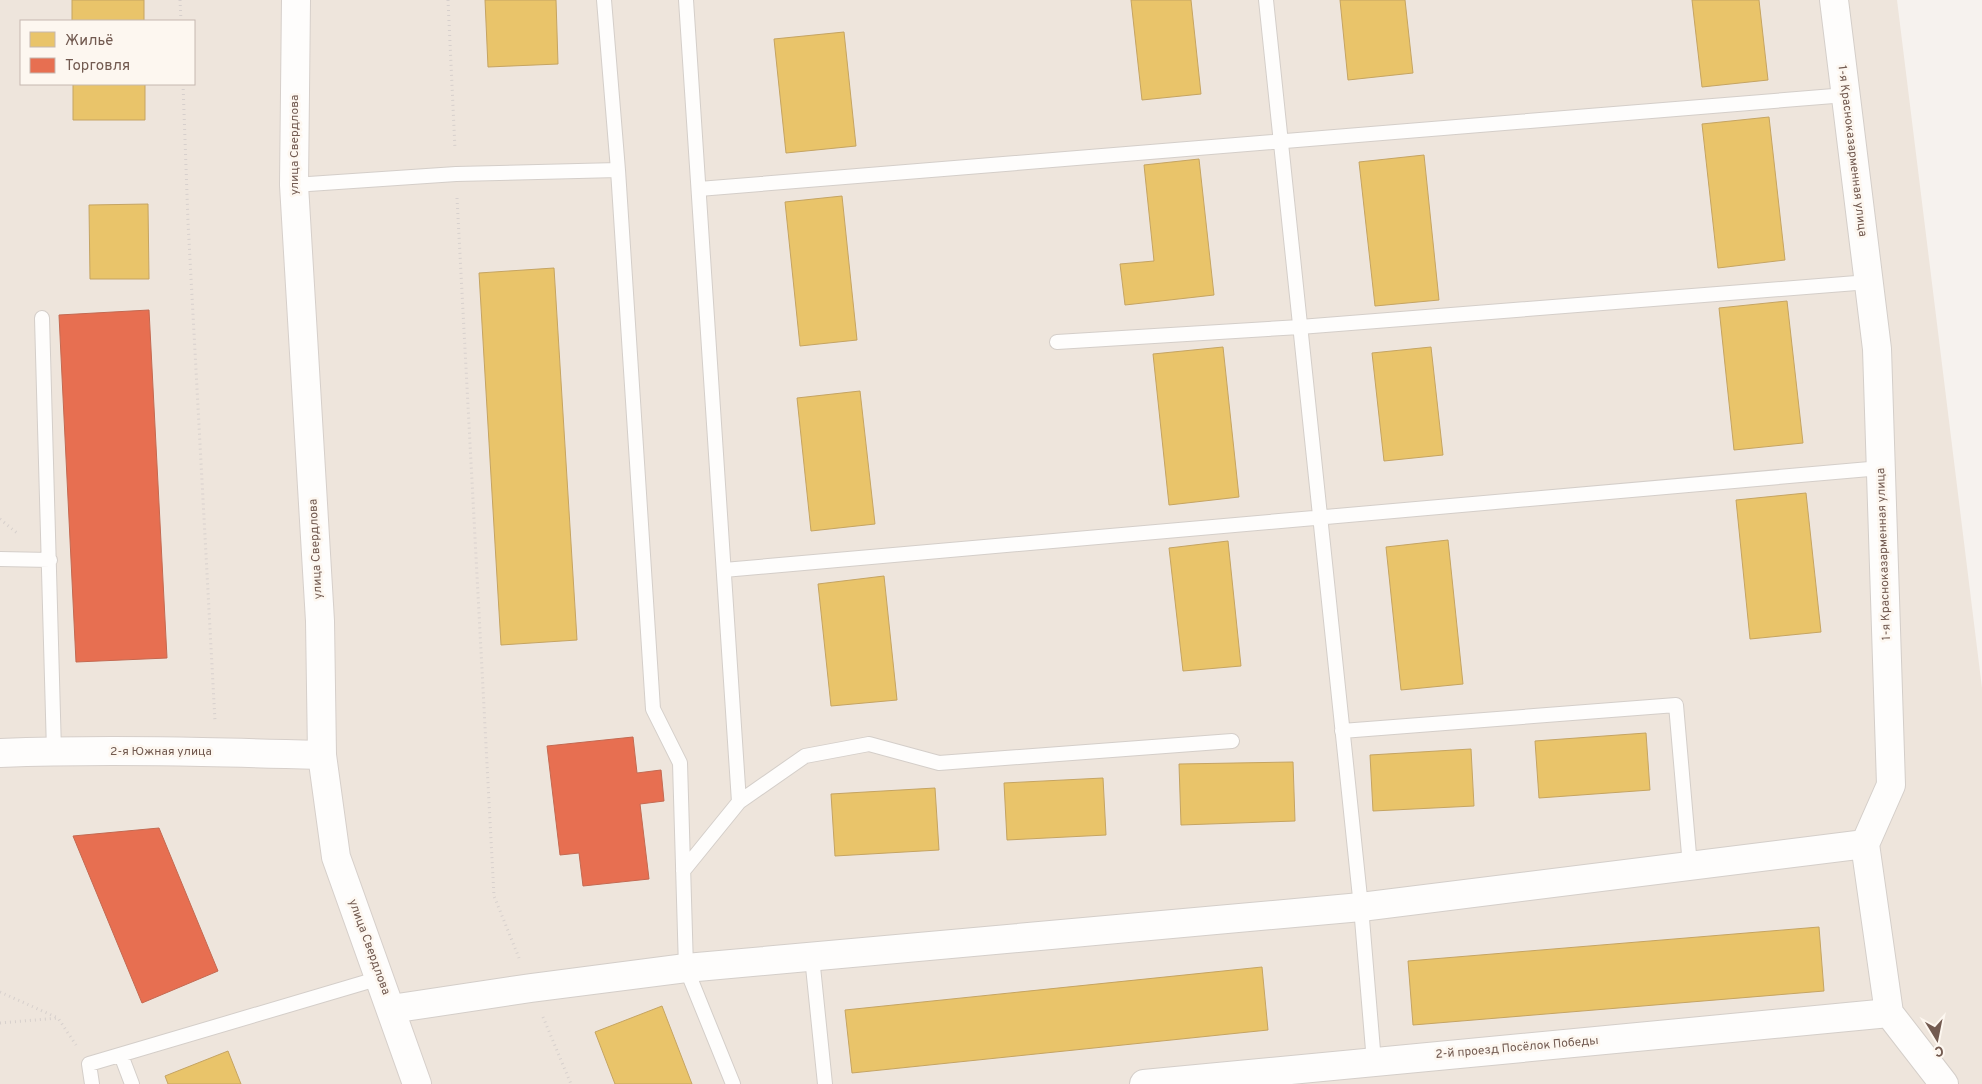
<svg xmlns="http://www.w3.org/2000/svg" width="1982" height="1084" viewBox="0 0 1982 1084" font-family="Overpass,sans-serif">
<rect width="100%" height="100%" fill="#f6f2ee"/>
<path fill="#eee5dc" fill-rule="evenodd" d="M0,0H1897L1982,688V1084H0ZM21,21H194V84H21Z"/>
<path fill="#e9c46a" stroke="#c5a462" d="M72,0H144V21H72Z
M485,0H556L558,64L488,67Z
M1131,0H1191L1201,94L1142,100Z
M1340,0H1405L1413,73L1348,80Z
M1692,0H1759L1768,80L1702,87Z
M844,32L856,146L786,153L774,39Z
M73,84H145V120H73Z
M1769,117L1785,260L1718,268L1702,124Z
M1424,155L1439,300L1375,306L1359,162Z
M1199,159L1214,295L1125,305L1120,264L1154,261L1144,165Z
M842,196L857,340L800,346L785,202Z
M148,204L149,279H90L89,205Z
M554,268L577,640L501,645L479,273Z
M1787,301L1803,443L1734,450L1719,308Z
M1223,347L1239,497L1169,505L1153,354Z
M1431,347L1443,455L1384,461L1372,353Z
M860,391L875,524L811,531L797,398Z
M1806,493L1821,632L1750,639L1736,500Z
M1448,540L1463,684L1401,690L1386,547Z
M1228,541L1241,666L1183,671L1169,548Z
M884,576L897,700L831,706L818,584Z
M1646,733L1650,790L1539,798L1535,741Z
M1471,749L1474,806L1373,811L1370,755Z
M1293,762L1295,821L1181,825L1179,764Z
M1103,778L1106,835L1007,840L1004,783Z
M935,788L939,850L835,856L831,794Z
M1819,927L1824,991L1413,1025L1408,961Z
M1262,967L1268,1030L852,1073L845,1010Z
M662,1006L692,1084H615L595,1032Z
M228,1051L241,1084H168L165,1076Z"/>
<path fill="#e76f51" stroke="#c46951" d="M149,310L167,658L76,662L59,315Z
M633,737L637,773L661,770L664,801L640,804L649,879L583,886L579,853L560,855L547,746Z
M159,828L218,971L142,1003L73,836Z"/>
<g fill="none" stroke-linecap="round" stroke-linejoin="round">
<g stroke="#d4cec9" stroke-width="16">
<path id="lane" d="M604,0L618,170L653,709L680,763L686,968L733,1084
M1266,0L1361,907L1374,1062
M294,185L456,174L618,170
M699,189L1846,95
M42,318L54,751
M1057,342L1300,327L1869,282
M0,559L50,560
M724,570L1881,468
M1342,731L1676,705L1690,866
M739,802L805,756L869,744L939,763L1232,741
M683,871L739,802L686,0
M812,957L825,1084
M121,1055L132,1084
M92,1084L89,1064L380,978"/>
</g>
<g stroke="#d4cec9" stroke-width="30">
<path id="street" d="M1834,0L1877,349L1891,785L1865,844L1889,1013L1944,1084
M391,1009L531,988L686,968L1361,907L1865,844
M1144,1084L1889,1013"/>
</g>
<g stroke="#d6cfca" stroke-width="30">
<path id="secondary" d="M296,0L294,185L320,621L322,755L336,857L417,1084
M0,753C107,749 214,752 322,755"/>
</g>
<path stroke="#d7d0cd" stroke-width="3" stroke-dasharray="1 4" stroke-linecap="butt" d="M180,0L181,21
M448,0L455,149
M183,84L188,222L215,721
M457,198L494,896L519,958
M0,519L17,533
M0,992L58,1018
M543,1017L571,1084
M0,1023L58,1018L76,1045"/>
<use href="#lane" stroke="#fefdfc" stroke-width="14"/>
<use href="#street" stroke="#fefdfc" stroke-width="28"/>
<use href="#secondary" stroke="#fefdfc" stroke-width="28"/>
</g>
<g text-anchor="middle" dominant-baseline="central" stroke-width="5" stroke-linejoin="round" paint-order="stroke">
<g font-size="12" fill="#725a50" stroke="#fdf7f0">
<text transform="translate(295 145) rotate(-90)">улица Свердлова</text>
<text transform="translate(1852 151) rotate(83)">1-я Красноказарменная улица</text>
<text transform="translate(316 549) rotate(-93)">улица Свердлова</text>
<text transform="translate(1884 554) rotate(-92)">1-я Красноказарменная улица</text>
<text x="161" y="752">2-я Южная улица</text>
<text transform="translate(369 947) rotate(70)">улица Свердлова</text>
<text transform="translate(1517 1048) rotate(-5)">2-й проезд Посёлок Победы</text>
</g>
</g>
<rect x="20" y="20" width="175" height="65" fill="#fdf7f0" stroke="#c5b8b0"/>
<rect x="30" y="32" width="25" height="15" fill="#e9c46a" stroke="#c5b8b0"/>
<text x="65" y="45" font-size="15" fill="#725a50">Жильё</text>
<rect x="30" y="58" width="25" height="15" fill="#e76f51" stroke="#c5b8b0"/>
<text x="65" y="70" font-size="15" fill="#725a50">Торговля</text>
<g transform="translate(1937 1039) rotate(170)" stroke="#fdf7f0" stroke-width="4" paint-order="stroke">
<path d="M0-4L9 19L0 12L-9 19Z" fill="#725a50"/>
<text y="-8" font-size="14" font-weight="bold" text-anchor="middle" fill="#725a50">С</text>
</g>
</svg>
